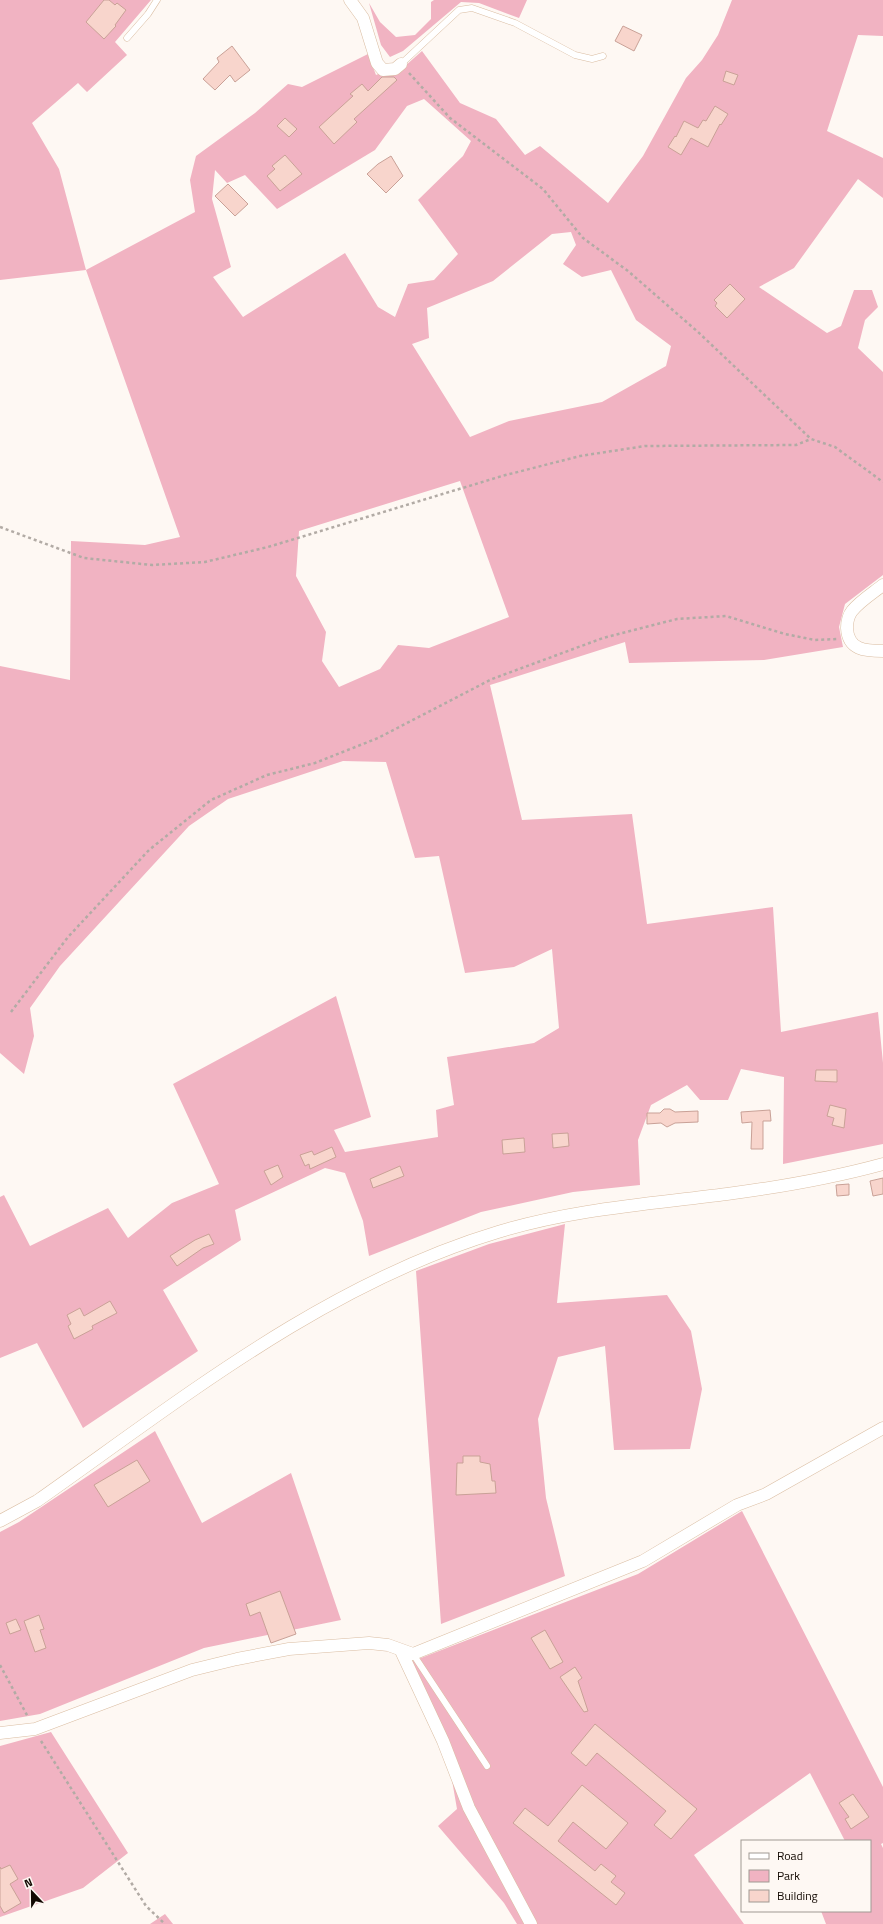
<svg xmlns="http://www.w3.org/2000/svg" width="883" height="1924" viewBox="0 0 883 1924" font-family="'Titillium Web',sans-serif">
<rect width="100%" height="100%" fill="#fef8f3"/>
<path fill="#f1b3c2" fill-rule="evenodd" d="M0,0H151L115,42L127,55L87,92L78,83L32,123L59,169L86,270L195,212L190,180L196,156L255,113L288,84L302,87L368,54L376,75L385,71L396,74L422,51L460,103L496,119L525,155L540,146L608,203L643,156L686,78L702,60L718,35L732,0H883V36L858,35L827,131L883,158V198L858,179L794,268L759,287L827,333L841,326L854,290H872L878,307L865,320L858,348L883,372V575L845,604L839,627L843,647L764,660L629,663L625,642L490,685L522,820L632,814L647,924L773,907L781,1032L878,1012L883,1063V1144L783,1164L784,1077L741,1069L728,1100H700L687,1085L651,1105L638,1140L640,1185L573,1192L481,1212L369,1256L363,1221L345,1173L325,1168L235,1210L241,1240L163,1290L198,1351L83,1428L37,1343L0,1358V1197L4,1195L30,1246L108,1208L128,1238L172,1203L219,1184L173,1084L336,996L371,1117L334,1130L345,1152L438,1137L436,1110L454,1105L447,1057L534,1043L559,1028L552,949L514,967L465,973L439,856L415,858L386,762L343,761L228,799L189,826L60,966L30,1008L34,1036L24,1074L0,1053V666L70,680L71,541L145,545L180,537L86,270L0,280ZM424,99L471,141L463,156L418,200L458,254L434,280L408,284L395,317L378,307L345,253L243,317L213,277L231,267L212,199L215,170L227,183L245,175L277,209L375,150L407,106ZM571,232L576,245L563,264L582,277L611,270L636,320L671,346L666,366L602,402L509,421L470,437L412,344L429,338L427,308L493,281L552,234ZM460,481L509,617L429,648L398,645L380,669L339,687L322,661L326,632L296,576L299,531Z
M434,0H527L519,18L479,3L461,2L403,51L390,57L381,45L369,3L380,22L396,37L415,35L431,19V2Z
M565,1224L557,1303L667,1295L691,1331L702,1389L690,1449L614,1450L605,1346L558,1357L538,1419L546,1498L565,1576L441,1624L416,1271L489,1244Z
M155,1431L202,1523L291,1473L341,1620L204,1648L40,1714L0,1721V1532L19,1522Z
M742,1511L883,1787V1843L881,1844L883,1848V1924H826L821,1911H870V1841H845L810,1773L694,1855L744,1924H517L504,1903L438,1826L457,1809L448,1757L408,1663L638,1574Z
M51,1732L128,1853L83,1888L0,1917V1746Z
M165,1914L173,1924H150Z"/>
<path fill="#f8d5cc" stroke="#c9a197" d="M104,0H109L115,5L117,3L126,10L115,25L116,26L104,39L86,22Z
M623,26L642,35L634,51L615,41Z
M232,46L250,70L235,82L230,75L215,90L203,79L219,62L217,58Z
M726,71L738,75L734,85L723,81Z
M382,77H394L397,80L354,119L357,122L334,144L319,127L353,96L350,94L362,84L368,91Z
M715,106L728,114L721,125L720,124L708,147L691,138L681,155L668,147L675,136L676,137L684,121L698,128L703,120L706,121Z
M285,118L297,129L289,137L277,126Z
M285,155L302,174L280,191L267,176L275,169L272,166Z
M391,156L403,176L386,193L367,174L378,164Z
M228,184L248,204L235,216L215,196Z
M730,284L745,299L727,318L715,306L717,303L714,300Z
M816,1070H837V1082L815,1081Z
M830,1105L846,1109L844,1128L832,1125L834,1118L827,1116Z
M664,1109H670L675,1112L698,1111V1122L675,1123L667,1127L661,1123L647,1124V1113H660Z
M770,1110L771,1121H763V1149H751L752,1122L742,1123L741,1112Z
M568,1133L569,1146L553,1148L552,1134Z
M524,1138L525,1152L503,1154L502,1140Z
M332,1147L336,1157L310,1169L309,1164L305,1166L300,1155L312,1151L314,1155Z
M278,1165L283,1177L271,1185L264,1171Z
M400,1166L404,1176L373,1188L370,1179Z
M883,1178V1194L873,1196L870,1181Z
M849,1184V1195L837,1196L836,1185Z
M209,1234L214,1244L203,1248L177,1266L170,1256L195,1240Z
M110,1301L117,1313L92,1326L93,1329L74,1339L68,1326L71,1324L67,1315L80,1308L84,1316Z
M463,1456H480V1462L490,1464L492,1481H495L496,1493L456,1495L457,1463H463Z
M137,1460L150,1481L108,1507L94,1485Z
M280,1591L296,1634L271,1643L260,1612L250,1616L246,1604Z
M39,1615L44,1629L40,1630L46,1648L35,1652L24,1621Z
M16,1619L21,1630L10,1634L6,1623Z
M545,1630L563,1662L550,1669L531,1638Z
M575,1667L582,1678L578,1681L588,1711L584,1712L560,1677Z
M595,1724L697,1809L671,1839L654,1825L666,1811L597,1753L586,1766L571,1753Z
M582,1785L628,1823L606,1849L573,1822L558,1841L595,1871L601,1864L616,1876L611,1882L625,1893L616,1905L513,1823L525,1808L548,1826Z
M853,1794L869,1817L851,1829L845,1819L849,1817L839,1803Z
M10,1865L18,1879L10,1884L21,1903L4,1913L0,1906V1867L1,1869Z"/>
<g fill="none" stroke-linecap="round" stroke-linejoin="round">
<g stroke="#dabda2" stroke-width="7">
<path id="service" d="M127,38L148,14L157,0
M401,64L459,10L472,8L515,23L575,55L592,59L603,56
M413,1654L487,1766"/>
</g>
<g stroke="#dabda2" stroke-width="13">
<path id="minor" d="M350,0L363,18L377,63L383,70L395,69L401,64
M883,585C873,593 860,601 852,611C848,616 847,622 847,628C848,650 865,651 883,651
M0,1521L37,1501C182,1399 325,1284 498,1232C573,1209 650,1204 727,1194C780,1187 832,1178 883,1164
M401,1651L443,1741L469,1808L531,1924
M0,1733L35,1729L192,1670L237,1659L289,1649L369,1643L388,1645L413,1654L643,1561L737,1505L766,1494L883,1428"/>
</g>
<path stroke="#b2aba5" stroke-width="2.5" stroke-dasharray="3 3" stroke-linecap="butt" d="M409,73L450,118L543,189L583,238L628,271L698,332L811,439L835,447L883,482
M0,527L84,558L152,565L205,562L268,547L502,476L580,456L645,446L796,445L811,439
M11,1012L68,937L149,850L211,800L267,775L315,763L378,738L492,679L603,638L677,619L726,616L785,634L815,640L837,639
M0,1665L28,1717
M41,1741L146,1906L165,1924"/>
<use href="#service" stroke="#fff" stroke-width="6"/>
<use href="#minor" stroke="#fff" stroke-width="12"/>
</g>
<rect x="741" y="1840" width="130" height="72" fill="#fef8f3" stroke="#a09993"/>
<rect x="749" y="1853" width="20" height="6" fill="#ffffff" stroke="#a09993"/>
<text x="777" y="1860" font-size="12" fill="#130a03">Road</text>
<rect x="749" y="1870" width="20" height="12" fill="#f1b3c2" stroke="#a09993"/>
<text x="777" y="1880" font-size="12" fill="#130a03">Park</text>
<rect x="749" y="1890" width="20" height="12" fill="#f8d5cc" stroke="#a09993"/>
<text x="777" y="1900" font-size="12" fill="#130a03">Building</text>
<g transform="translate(32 1892) rotate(338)" stroke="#fef8f3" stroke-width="3" paint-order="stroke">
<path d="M0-3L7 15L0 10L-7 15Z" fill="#130a03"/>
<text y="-6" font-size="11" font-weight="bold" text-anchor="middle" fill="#130a03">N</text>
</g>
</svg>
